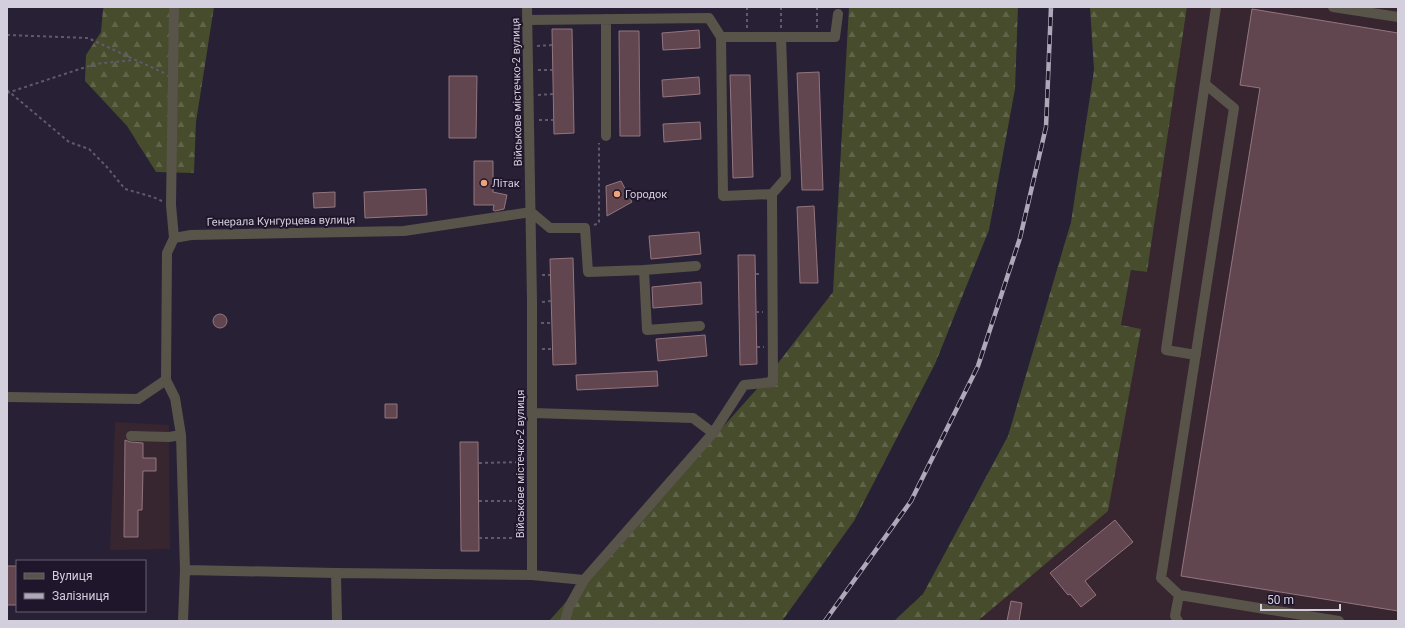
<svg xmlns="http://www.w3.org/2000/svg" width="1405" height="628" viewBox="0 0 1405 628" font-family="Roboto,sans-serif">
<defs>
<pattern id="forest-firs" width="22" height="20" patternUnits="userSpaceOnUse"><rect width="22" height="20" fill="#464c2c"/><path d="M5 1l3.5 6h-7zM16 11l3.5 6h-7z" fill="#60654a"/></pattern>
</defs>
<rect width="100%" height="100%" fill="#282035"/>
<path fill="#372630" d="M1187,7H1398V621H979L1141,329L1121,326L1131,270L1147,272Z
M115,422L169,425L170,549L110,550Z"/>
<path fill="url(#forest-firs)" d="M105,7H214L196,122L194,173L156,172L127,126L85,81L86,55L101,32L103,9Z
M849,7H1018L1015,89L989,230L935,364L854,521L782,621H549L765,380L833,292Z
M1090,7H1187L1147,272L1131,270L1121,325L1141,329L1108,511L980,619L979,621H894L923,594L1008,436L1071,222L1094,70Z"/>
<path fill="#62464f" stroke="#94757f" d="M1252,9L1398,33V611L1181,576L1260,88L1240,85Z
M552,29H572L574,133L554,134Z
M699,30L700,48L663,50L662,33Z
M619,31H639L640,136H620Z
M819,72L823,190H802L797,73Z
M730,75H750L753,177L733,178Z
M449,76H477L476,138H449Z
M699,77L700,94L663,97L662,80Z
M700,122L701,139L664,142L663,124Z
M474,161H493V192L507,195L504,209L495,211L493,210L494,205H474Z
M621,181L632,202L607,216L606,186Z
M426,189L427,215L365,218L364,192Z
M335,192V207L314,208L313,193Z
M814,206L818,283H800L797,207Z
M699,232L701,254L651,259L649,236Z
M738,255H755L757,364L740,365Z
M573,258L576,364L553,365L550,259Z
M701,282L702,304L653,308L652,287Z
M213 321a7 7 0 1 1 14 0a7 7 0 1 1-14 0Z
M705,335L707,356L658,361L656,339Z
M657,371L658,386L577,390L576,375Z
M385,404H397V418H385Z
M125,440L130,442L143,443V458H156V471H143L142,510H138V537H124Z
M460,442H478L479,551H461Z
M1115,520L1133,542L1085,581L1096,595L1081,607L1070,594L1068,595L1050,573Z
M7,566H17V605H7Z
M1011,601L1022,603L1019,621H1007Z"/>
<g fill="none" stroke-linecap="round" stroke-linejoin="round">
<path stroke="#615a6d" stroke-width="2" stroke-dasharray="3 3" stroke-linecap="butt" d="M747,28V7
M781,28V7
M817,28V7
M7,35L88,38L164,73
M537,46L552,45
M538,70H552
M7,90L69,142L89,149L106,166L125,189L153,197L162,201
M7,93L95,64L133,60
M538,95L553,94
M539,120H553
M594,225L599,223V143
M756,274H762
M542,275H550
M542,302L551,301
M756,312H763
M541,323H552
M757,347H764
M542,349H552
M479,463L523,462
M479,501H523
M479,538H523"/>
<path stroke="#585449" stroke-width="10" d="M174,7L171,205L174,238
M1333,7L1398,17
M528,20L709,18L721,37L723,196L772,194L773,382L744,385L713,433
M721,37H835L838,14
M606,136V19
M772,194L786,178L781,37
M531,212L550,228H585L588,272L644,270L647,330L700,326
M644,270L696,266
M1196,355L1166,350L1216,7
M7,397L138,399L166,380
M131,436L169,437L181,435
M185,570L336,573L532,575V302L527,7
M336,573L337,621
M532,575L584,580L713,433L693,418L533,413
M1179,595L1339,621
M183,621L185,570L181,435L175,398L166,380L167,253L174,238L191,235L404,231L531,212
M565,621L569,607L584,580
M1178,621L1175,616L1179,595L1161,578L1234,108L1205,84"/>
<g stroke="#aea8b8" stroke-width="4.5">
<path id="rail" d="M825,621L911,501L978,366L1020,238L1046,127L1051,7"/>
</g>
<use href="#rail" stroke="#1f162b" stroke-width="3" stroke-dasharray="9" stroke-linecap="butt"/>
</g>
<g fill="#f0a279" stroke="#1f162b" stroke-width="1.5">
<circle cx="484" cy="183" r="4"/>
<circle cx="617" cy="194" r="4"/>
</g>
<g text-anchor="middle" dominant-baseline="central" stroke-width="4" stroke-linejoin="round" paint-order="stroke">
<g font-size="11" fill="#d4cfdd" stroke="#1f162b">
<text transform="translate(517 92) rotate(-91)">Військове містечко-2 вулиця</text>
<text transform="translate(281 221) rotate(-1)">Генерала Кунгурцева вулиця</text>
<text transform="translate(520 464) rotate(-90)">Військове містечко-2 вулиця</text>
</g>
<g font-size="11" fill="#d4cfdd" stroke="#1f162b" text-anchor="start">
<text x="492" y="183">Літак</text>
<text x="625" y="194">Городок</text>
</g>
</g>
<rect width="1405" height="628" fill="none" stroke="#d4cfdd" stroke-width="16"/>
<rect x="16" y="560" width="130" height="52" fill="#1f162b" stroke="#676072"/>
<rect x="24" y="573" width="20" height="6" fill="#585449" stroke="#676072"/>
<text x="52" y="580" font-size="12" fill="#d4cfdd">Вулиця</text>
<rect x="24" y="593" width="20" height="6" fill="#aea8b8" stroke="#676072"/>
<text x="52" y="600" font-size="12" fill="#d4cfdd">Залізниця</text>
<path d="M1261 604v6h79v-6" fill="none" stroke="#d4cfdd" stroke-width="2"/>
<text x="1267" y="604" font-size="12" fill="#d4cfdd" stroke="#1f162b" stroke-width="3" paint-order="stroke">50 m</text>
</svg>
